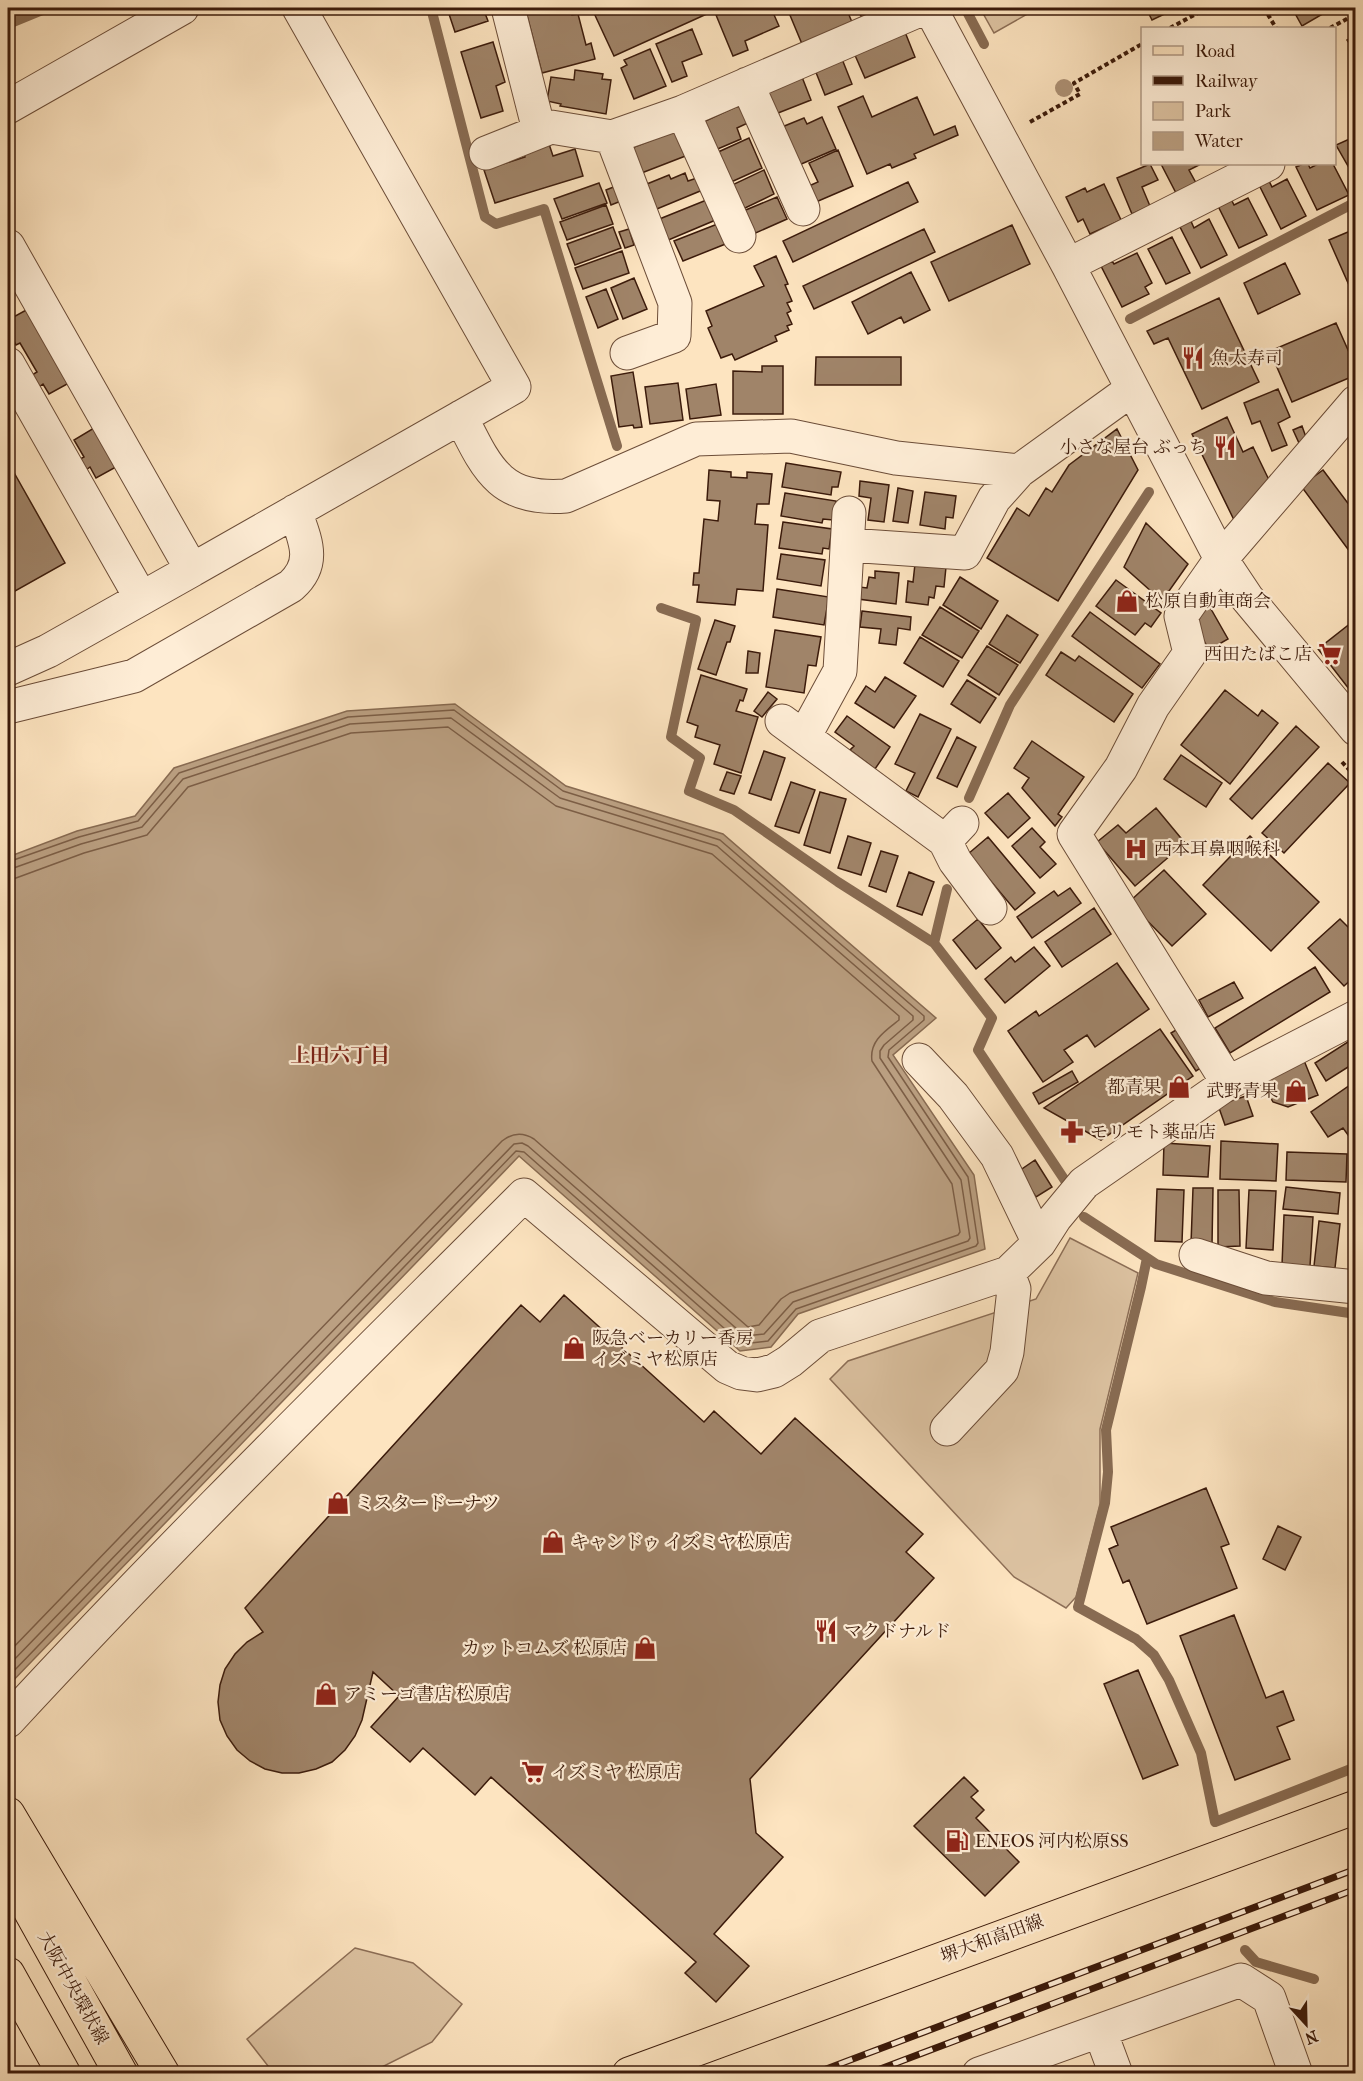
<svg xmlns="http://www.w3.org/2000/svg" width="1363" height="2081" viewBox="0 0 1363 2081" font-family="'IM FELL French Canon','Noto Serif JP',serif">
<rect width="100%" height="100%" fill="#fde4c0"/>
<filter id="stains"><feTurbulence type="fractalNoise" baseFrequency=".00333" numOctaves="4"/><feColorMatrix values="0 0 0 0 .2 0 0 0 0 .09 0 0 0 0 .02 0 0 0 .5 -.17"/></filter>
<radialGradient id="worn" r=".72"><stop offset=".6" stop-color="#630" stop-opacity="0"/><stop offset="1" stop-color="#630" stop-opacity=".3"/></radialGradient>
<path fill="#dcc2a1" stroke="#8c6e56" stroke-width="1.5" d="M980,8H1038L994,33Z
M1070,1238L1138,1273L1100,1429V1504L1076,1597L1066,1608L1014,1577L830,1379L848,1361L1036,1299Z
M355,1948L413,1963L462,2004L432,2042L370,2073H271L272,2071L247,2039Z"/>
<path fill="#bba082" stroke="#886b52" stroke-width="1.5" d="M455,704L566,786L723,834L936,1018L893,1055L974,1175L985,1249L798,1314L771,1347L740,1351L519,1156L8,1686V857L77,831L135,816L174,768L347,711Z"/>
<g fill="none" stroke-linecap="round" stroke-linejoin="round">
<path stroke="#7c5e46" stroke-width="1.5" d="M8,862L79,837L138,821L179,773L348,717L454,710L563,791L720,840L924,1016V1020L889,1050L888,1057L968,1177L978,1243L976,1246L796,1309L768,1341L742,1344L524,1152L516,1151L8,1677
M8,870L81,844L142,827L183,779L350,724L451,718L560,798L717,846L913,1016V1020L884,1045L880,1051V1058L961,1180L970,1238L968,1241L793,1302L764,1334L745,1336L528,1146L522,1143L514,1144L8,1666
M8,879L16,878L84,853L147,835L188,787L351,733L448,727L556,806L712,854L899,1016V1020C885,1031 869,1041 872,1061L952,1184L960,1232L958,1235L790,1293L781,1299L759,1325L748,1327L534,1139C523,1132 512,1133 502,1141L8,1653"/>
<path stroke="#886b52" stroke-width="10" d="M431,8L485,217L496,224L544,209L617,446
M965,8L984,44
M8,24L47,8
M1130,319L1356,202
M661,608L696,620L671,737L700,758L689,791L734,810L838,882L934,943
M969,798L1010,705L1149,492
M947,889L934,943L992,1018L978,1050L1066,1182
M1084,1217L1147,1258L1141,1287L1106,1430L1108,1472L1105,1503L1078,1607L1136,1639L1154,1655L1169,1680L1201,1753L1215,1822L1356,1767
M1147,1258L1156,1264L1275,1302L1356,1314
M1245,1950L1256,1962L1314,1979"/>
</g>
<path fill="#a08469" stroke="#3c1b0b" stroke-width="1.5" d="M8,8H29L10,15Z
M447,8H483L488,21L455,32Z
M525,8H570L572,15L578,14L586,45L591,43L595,59L542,73Z
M601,8H720L614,56L593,11Z
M735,8H771L779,26L745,41L748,50L733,56L716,15Z
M787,8H846L852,22L802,44Z
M857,8H887L862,18Z
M1146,8H1177L1152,20Z
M1292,8H1333L1302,26Z
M692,29L702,54L682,62L687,76L672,82L656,44Z
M905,32L915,57L865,78L854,53Z
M1356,35V54L1347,40Z
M493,42L505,82L496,86L503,111L481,118L461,52Z
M650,49L666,86L634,99L621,68L627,65L624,60Z
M842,59L852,84L825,95L815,70Z
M575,70L603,74L602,79L611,80L606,114L560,106L561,104L547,101L551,77L574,80Z
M802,77L811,100L773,115L764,93Z
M863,96L872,117L917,97L934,135L955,126L958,135L914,154L916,158L892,168L890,164L867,174L838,107Z
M742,104L750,122L737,128L741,139L713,151L701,123Z
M822,117L836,149L799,165L782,127L804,118L807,124Z
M678,130L688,155L639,174L629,149Z
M1354,137L1356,140V180L1336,145Z
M749,138L762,168L729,183L716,153Z
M549,144L553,156L575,149L583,176L495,203L484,170L525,157L524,152Z
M838,150L853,186L816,202L809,186L818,182L809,163Z
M1150,164L1158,180L1142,187L1150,206L1132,214L1117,178Z
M1161,164H1198L1199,165L1189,170L1196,183L1176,193Z
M1303,164H1308L1310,168L1318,164H1333L1349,195L1317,210L1296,167Z
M764,170L774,194L741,210L730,186Z
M685,173L688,181L700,177L705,189L652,211L642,186L669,175L671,179Z
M1287,179L1306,216L1281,229L1259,185L1269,181L1272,187Z
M908,182L918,202L793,262L783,241Z
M599,183L607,203L562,219L554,199Z
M1104,184L1121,220L1090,234L1083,219L1078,222L1066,197L1085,188L1087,192Z
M616,186L621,201L611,205L606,190Z
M777,197L787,219L751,235L741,212Z
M1248,198L1267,235L1239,248L1218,206L1231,199L1234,205Z
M709,199L718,219L666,241L657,220Z
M606,205L613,224L567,240L560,222Z
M1190,219L1194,228L1209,219L1227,255L1201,268L1179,225Z
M720,223L728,243L683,261L674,241Z
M1012,225L1030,264L949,301L931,262Z
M613,227L621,248L575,265L567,244Z
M629,229L634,245L625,248L619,232Z
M924,229L935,252L814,309L803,286Z
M1355,229H1356V301L1329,240Z
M1172,237L1190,273L1166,284L1148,249Z
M622,251L629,273L583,289L575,268Z
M1137,253L1152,283L1145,287L1149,294L1122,307L1101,266L1112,261L1114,264Z
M776,256L788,284L785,285L792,301L787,303L791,311L787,313L792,324L787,326L789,330L775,336L777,341L735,360L732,354L721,358L708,328L712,326L706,311L764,286L754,266Z
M1285,263L1300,294L1258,314L1244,283Z
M911,272L930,310L904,323L901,317L868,334L852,302Z
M634,278L647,309L623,319L611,288Z
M606,289L618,319L598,328L586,297Z
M1219,298L1259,382L1202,409L1168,338L1154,344L1147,331Z
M28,309L69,383L49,394L43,384L39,387L32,375L37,372L20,343L16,345L9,333L14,330L8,320Z
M1336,323L1356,368V375L1292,402L1270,351Z
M816,357H901V385H815Z
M762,366H783V414H733V371L762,372Z
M633,372L642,427L634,428L633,425L619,427L611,376Z
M678,383L683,420L650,424L645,387Z
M716,384L721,415L690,419L686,389Z
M1278,389L1290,417L1278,423L1287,445L1272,451L1260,421L1252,424L1244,403Z
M1227,417L1243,452L1253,447L1271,484L1235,522L1192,434Z
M1302,426L1307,440L1299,443L1293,430Z
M94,428L116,467L96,478L90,467L86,470L80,459L84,457L74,440Z
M1117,429L1138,470L1058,601L987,558L1017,508L1029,516L1046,488L1052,492L1069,465Z
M786,463L841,472L838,487H832L831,495L782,487Z
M12,469L65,563L8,595V472Z
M709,470L731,472V477L747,478V472L772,474L769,504H757L755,524L768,525L763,591L737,589L735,605L697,602L699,585H693L694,573H699L704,519L718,521L720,501L707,500Z
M1323,470L1356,514V560L1301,486Z
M860,481L889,485L884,522L868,520L871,498L859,496Z
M898,488L913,491L908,523L893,521Z
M925,492L956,496L953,518L946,517L945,529L920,525Z
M785,493L836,501L833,520L823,519L822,523L781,516Z
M783,522L832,529L829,549L823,548L822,554L779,548Z
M1146,523L1188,564L1162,601L1124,567Z
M781,554L825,560L821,586L777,579Z
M915,564L946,567L944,587L936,586L934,598L929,597L928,605L906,602L908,581L913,582Z
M875,571L899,573L896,604L858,599L860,587L867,588L869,577L875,578Z
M960,577L998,601L981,629L943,605Z
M1116,580L1161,613L1151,627L1145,623L1135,635L1096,606Z
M777,589L829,597L824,625L773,617Z
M1207,602L1228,639L1209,650L1196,626Z
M940,607L979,631L962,658L922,635Z
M862,611L911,617L910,630L898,628L896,645L879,643L881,629L860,627Z
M1090,612L1160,664L1142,688L1072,636Z
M1007,615L1038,635L1020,663L989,644Z
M1356,619V684L1349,689L1318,649Z
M715,620L735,626L730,642H727L716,675L698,669Z
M775,630L821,637L816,666L808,665L804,693L766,687Z
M920,637L959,661L943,687L904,663Z
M987,646L1018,665L999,695L968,675Z
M748,651L760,653L758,673H746Z
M1061,652L1075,661L1079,656L1133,694L1114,722L1046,675Z
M701,675L747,689L743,701L740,700L736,711L758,717L741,773L714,764L720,745L695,737L698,726L687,722Z
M885,677L916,696L894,728L855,703L866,686L875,692Z
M967,680L996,698L980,723L951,704Z
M1225,690L1258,716L1262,710L1278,723L1230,784L1181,745Z
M768,692L777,699L762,717L754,711Z
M920,714L951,729L918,797L906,791L915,773L895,764Z
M847,716L890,747L875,769L850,750L854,746L835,732Z
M1296,726L1319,747L1252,819L1230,799Z
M957,737L976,747L957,787L937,778Z
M1032,741L1084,777L1058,814L1062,817L1055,826L1022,788L1029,778L1014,768Z
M764,751L785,758L771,800L749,793Z
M1181,755L1222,783L1206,807L1164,779Z
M1328,763L1350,783L1284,853L1262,833Z
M727,772L741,776L734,794L720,790Z
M791,782L815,790L799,833L775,826Z
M820,792L846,799L830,853L804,845Z
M1008,793L1030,818L1008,838L985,813Z
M1156,808L1185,843L1135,886L1097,842L1118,825L1126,833Z
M1032,828L1045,842L1040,847L1056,864L1040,878L1012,846Z
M848,836L871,843L861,875L838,868Z
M1250,836L1319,902L1271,951L1203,885Z
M988,837L1035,893L1015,910L968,854Z
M881,851L898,856L886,892L869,886Z
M1164,870L1206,914L1172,946L1129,902Z
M909,872L934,882L922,915L897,906Z
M1070,888L1081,903L1032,938L1017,917L1054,891L1058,896Z
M1094,908L1111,934L1062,967L1045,942Z
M978,919L1001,948L976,969L953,940Z
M1340,919L1356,935V975L1344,986L1308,948Z
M1034,947L1050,966L1005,1003L985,979L1011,957L1015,962Z
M1117,963L1149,1009L1095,1047L1087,1035L1064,1050L1073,1062L1043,1082L1008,1031L1036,1011L1039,1016Z
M1315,967L1330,992L1230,1053L1215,1028Z
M1234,982L1243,998L1208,1017L1199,1000Z
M1186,1024L1210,1062L1196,1071L1171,1033Z
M1160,1029L1193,1076L1101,1140L1044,1108Z
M1354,1038L1356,1062L1326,1081L1315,1063Z
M1303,1058L1318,1095L1288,1107L1273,1102L1259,1077Z
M1072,1071L1078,1082L1039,1104L1033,1093Z
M1356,1081V1146L1343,1128L1328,1137L1311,1112Z
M1246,1096L1253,1116L1225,1125L1218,1105Z
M1221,1141L1278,1144L1276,1181L1220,1179Z
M1164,1143L1210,1146L1208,1177L1163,1175Z
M1287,1152L1347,1154L1346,1182L1286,1180Z
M1035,1160L1052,1187L1036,1197L1019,1171Z
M1286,1187L1340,1193L1338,1214L1283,1209Z
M1193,1188H1213L1212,1245L1191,1244Z
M1157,1189L1184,1190L1182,1242L1155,1241Z
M1218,1190H1239L1240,1246L1218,1247Z
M1249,1190L1276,1191L1273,1250L1246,1248Z
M1284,1215L1313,1217L1310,1266L1282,1265Z
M1319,1221L1340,1224L1335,1268L1314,1266Z
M564,1295L704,1422L714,1411L761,1454L795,1418L923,1534L906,1552L934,1578L750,1779L756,1833L783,1857L714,1934L749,1966L716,2002L685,1973L696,1962L491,1777L475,1795L423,1748L410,1762L371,1727L399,1696L373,1672L362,1720L355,1736L345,1750L332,1762L316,1769L299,1773H282L265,1769L250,1761L237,1750L227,1736L220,1720L218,1702L220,1685L225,1669L235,1654L247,1642L263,1632L245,1608L521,1305L540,1322Z
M1206,1488L1229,1544L1221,1547L1237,1588L1147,1624L1129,1580L1123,1583L1109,1549L1118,1545L1111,1527Z
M1278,1526L1301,1537L1285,1570L1263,1559Z
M1234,1615L1266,1698L1283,1691L1294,1720L1277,1727L1290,1759L1235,1780L1180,1636Z
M1138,1670L1178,1765L1143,1779L1104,1684Z
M964,1777L978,1791L971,1797L984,1810L976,1818L1019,1862L985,1896L914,1826Z"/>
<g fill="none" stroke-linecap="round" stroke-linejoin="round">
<g stroke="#6c4d38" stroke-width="35">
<path id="minor" d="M508,8L539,130
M930,8L1068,265L1221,559L1247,598L1356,729
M747,84L803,209
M8,107L182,8
M683,112L739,236
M612,137L675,303L674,336L627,353
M486,153L551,127L612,137L683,112L924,8
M8,246L192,570L514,387L299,8
M1068,265L1268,164
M8,364L141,598
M461,417C487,469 500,501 566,496L696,439L791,436L896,458L1019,471L1131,390
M848,545L965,553L994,499L1019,471
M8,669L48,651L192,570
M8,707L134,676L291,586C317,563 305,540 295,511
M782,721L945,841
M804,737L840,671L849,513
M962,823L945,841L955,861L990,908
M919,1060L953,1096L997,1156L1039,1243
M1228,1083L1074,834L1121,768L1153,706L1190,653L1181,616L1221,559L1356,402
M1196,1255L1266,1278L1356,1287
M947,1429L1002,1370L1007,1352L1014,1289L1008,1273
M8,1721C174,1541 350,1369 524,1195L727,1367L741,1373L757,1375L774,1371L790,1361L820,1336L1008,1273L1039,1243L1055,1218L1084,1183L1228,1083L1356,1017
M1100,2031L1116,2074
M979,2074L1241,1980L1269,1998L1296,2074"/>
</g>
<g stroke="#3c1b0b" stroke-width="35">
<path id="major" d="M8,1814L163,2074
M8,1871L121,2074
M629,2074L1356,1807"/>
</g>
<g stroke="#3c1b0b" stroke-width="35">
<path id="highway" d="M8,1974L64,2074"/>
</g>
<path stroke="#3c1b0b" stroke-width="4" stroke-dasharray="4.5 3" stroke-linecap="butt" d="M1264,8L1276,28
M1170,28L1207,8
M1330,28L1356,14
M1030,122L1080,94L1074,83L1142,44
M1342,762L1356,777"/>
<use href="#minor" stroke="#feedd6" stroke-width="33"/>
<use href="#major" stroke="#fde4c0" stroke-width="33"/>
<use href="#highway" stroke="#fde4c0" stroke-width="33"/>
<g stroke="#3c1b0b" stroke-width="7">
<path id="rail" d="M813,2074L1356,1869
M867,2074L1356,1889"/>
</g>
<use href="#rail" stroke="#feedd6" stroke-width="4.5" stroke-dasharray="14" stroke-linecap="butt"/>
</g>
<circle fill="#ad9175" cx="1064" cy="88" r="9"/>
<defs>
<g id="restaurant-bare" transform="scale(1.8)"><path d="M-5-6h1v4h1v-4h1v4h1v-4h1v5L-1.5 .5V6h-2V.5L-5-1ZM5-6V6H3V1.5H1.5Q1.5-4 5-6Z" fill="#8f2418" stroke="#feedd6" stroke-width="2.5" paint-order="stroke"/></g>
<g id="shop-bare" transform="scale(1.8)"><path d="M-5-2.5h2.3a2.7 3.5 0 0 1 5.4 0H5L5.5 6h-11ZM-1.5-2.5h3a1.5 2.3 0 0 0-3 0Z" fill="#8f2418" stroke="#feedd6" stroke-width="2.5" paint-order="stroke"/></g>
<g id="supermarket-bare" transform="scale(1.8)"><path d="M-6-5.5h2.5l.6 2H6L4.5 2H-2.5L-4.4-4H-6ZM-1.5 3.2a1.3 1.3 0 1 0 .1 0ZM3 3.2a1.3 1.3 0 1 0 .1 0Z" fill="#8f2418" stroke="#feedd6" stroke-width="2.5" paint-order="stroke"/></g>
<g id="hospital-bare" transform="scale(1.8)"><path d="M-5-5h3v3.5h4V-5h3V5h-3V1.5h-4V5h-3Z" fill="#8f2418" stroke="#feedd6" stroke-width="2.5" paint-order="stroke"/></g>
<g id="pharmacy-bare" transform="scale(1.8)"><path d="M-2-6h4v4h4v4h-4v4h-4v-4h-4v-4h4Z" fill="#8f2418" stroke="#feedd6" stroke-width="2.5" paint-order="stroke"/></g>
<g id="fuel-bare" transform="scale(1.8)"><path d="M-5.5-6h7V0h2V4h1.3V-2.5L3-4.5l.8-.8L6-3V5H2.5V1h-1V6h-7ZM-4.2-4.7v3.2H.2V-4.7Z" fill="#8f2418" stroke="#feedd6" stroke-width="2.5" paint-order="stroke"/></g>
</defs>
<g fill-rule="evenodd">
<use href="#restaurant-bare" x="1193" y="358"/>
<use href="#restaurant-bare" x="1225" y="447"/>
<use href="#shop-bare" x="1127" y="601"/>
<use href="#supermarket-bare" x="1330" y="654"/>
<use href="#hospital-bare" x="1136" y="849"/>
<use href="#shop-bare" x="1179" y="1087"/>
<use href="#shop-bare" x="1296" y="1091"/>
<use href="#pharmacy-bare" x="1072" y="1132"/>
<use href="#shop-bare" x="574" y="1348"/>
<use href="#shop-bare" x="338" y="1503"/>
<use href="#shop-bare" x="553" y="1542"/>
<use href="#restaurant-bare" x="826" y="1631"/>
<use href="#shop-bare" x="645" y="1648"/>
<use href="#shop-bare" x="326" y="1694"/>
<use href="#supermarket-bare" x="533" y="1772"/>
<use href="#fuel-bare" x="957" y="1841"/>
</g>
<g text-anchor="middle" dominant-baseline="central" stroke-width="4.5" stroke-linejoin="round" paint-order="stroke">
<g font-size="18" fill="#3c1b0b" stroke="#feedd6" text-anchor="start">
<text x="1211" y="358">魚太寿司</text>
<text x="1207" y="447" text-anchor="end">小さな屋台 ぶっち</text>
<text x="1145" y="601">松原自動車商会</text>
<text x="1312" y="654" text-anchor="end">西田たばこ店</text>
<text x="1154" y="849">西本耳鼻咽喉科</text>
<text x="1161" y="1087" text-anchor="end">都青果</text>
<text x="1278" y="1091" text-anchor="end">武野青果</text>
<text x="1090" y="1132">モリモト薬品店</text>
<text x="592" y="1338">阪急ベーカリー香房<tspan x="592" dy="21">イズミヤ松原店</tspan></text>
<text x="356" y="1503">ミスタードーナツ</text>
<text x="571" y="1542">キャンドゥ イズミヤ松原店</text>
<text x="844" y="1631">マクドナルド</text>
<text x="627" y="1648" text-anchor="end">カットコムズ 松原店</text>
<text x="344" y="1694">アミーゴ書店 松原店</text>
<text x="551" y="1772">イズミヤ 松原店</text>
<text x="975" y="1841">ENEOS 河内松原SS</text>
</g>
<g font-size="18" fill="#3c1b0b" stroke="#feedd6">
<text transform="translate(992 1939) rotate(-20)">堺大和高田線</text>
<text transform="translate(73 1988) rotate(61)">大阪中央環状線</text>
</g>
<g font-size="20" font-weight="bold" fill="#7a1f14" stroke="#feedd6">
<text x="340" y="1055">上田六丁目</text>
</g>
</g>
<rect width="1363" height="2081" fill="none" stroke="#fde4c0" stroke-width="30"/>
<rect x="9" y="9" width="1345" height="2063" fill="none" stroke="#3c1b0b" stroke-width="3"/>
<rect x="15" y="15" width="1333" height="2051" fill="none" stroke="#3c1b0b" stroke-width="1.5"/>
<rect x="1141" y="27" width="195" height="138" fill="#feedd6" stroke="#b09985" stroke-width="1.5"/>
<rect x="1153" y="46" width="30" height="9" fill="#fde4c0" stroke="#b09985" stroke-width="1.5"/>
<text x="1195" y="57" font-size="18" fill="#3c1b0b">Road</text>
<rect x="1153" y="76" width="30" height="9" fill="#3c1b0b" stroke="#b09985" stroke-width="1.5"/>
<text x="1195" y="87" font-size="18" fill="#3c1b0b">Railway</text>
<rect x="1153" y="102" width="30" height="18" fill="#dcc2a1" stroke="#b09985" stroke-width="1.5"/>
<text x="1195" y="117" font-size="18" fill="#3c1b0b">Park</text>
<rect x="1153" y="132" width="30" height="18" fill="#bba082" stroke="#b09985" stroke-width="1.5"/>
<text x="1195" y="147" font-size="18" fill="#3c1b0b">Water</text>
<g transform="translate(1306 2024) rotate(158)" stroke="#feedd6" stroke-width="4.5" paint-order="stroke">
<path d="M0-4.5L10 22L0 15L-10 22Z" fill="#3c1b0b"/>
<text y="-9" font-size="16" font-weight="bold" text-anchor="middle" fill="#3c1b0b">N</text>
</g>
<rect width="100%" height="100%" filter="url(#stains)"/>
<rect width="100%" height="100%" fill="url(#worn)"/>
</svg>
